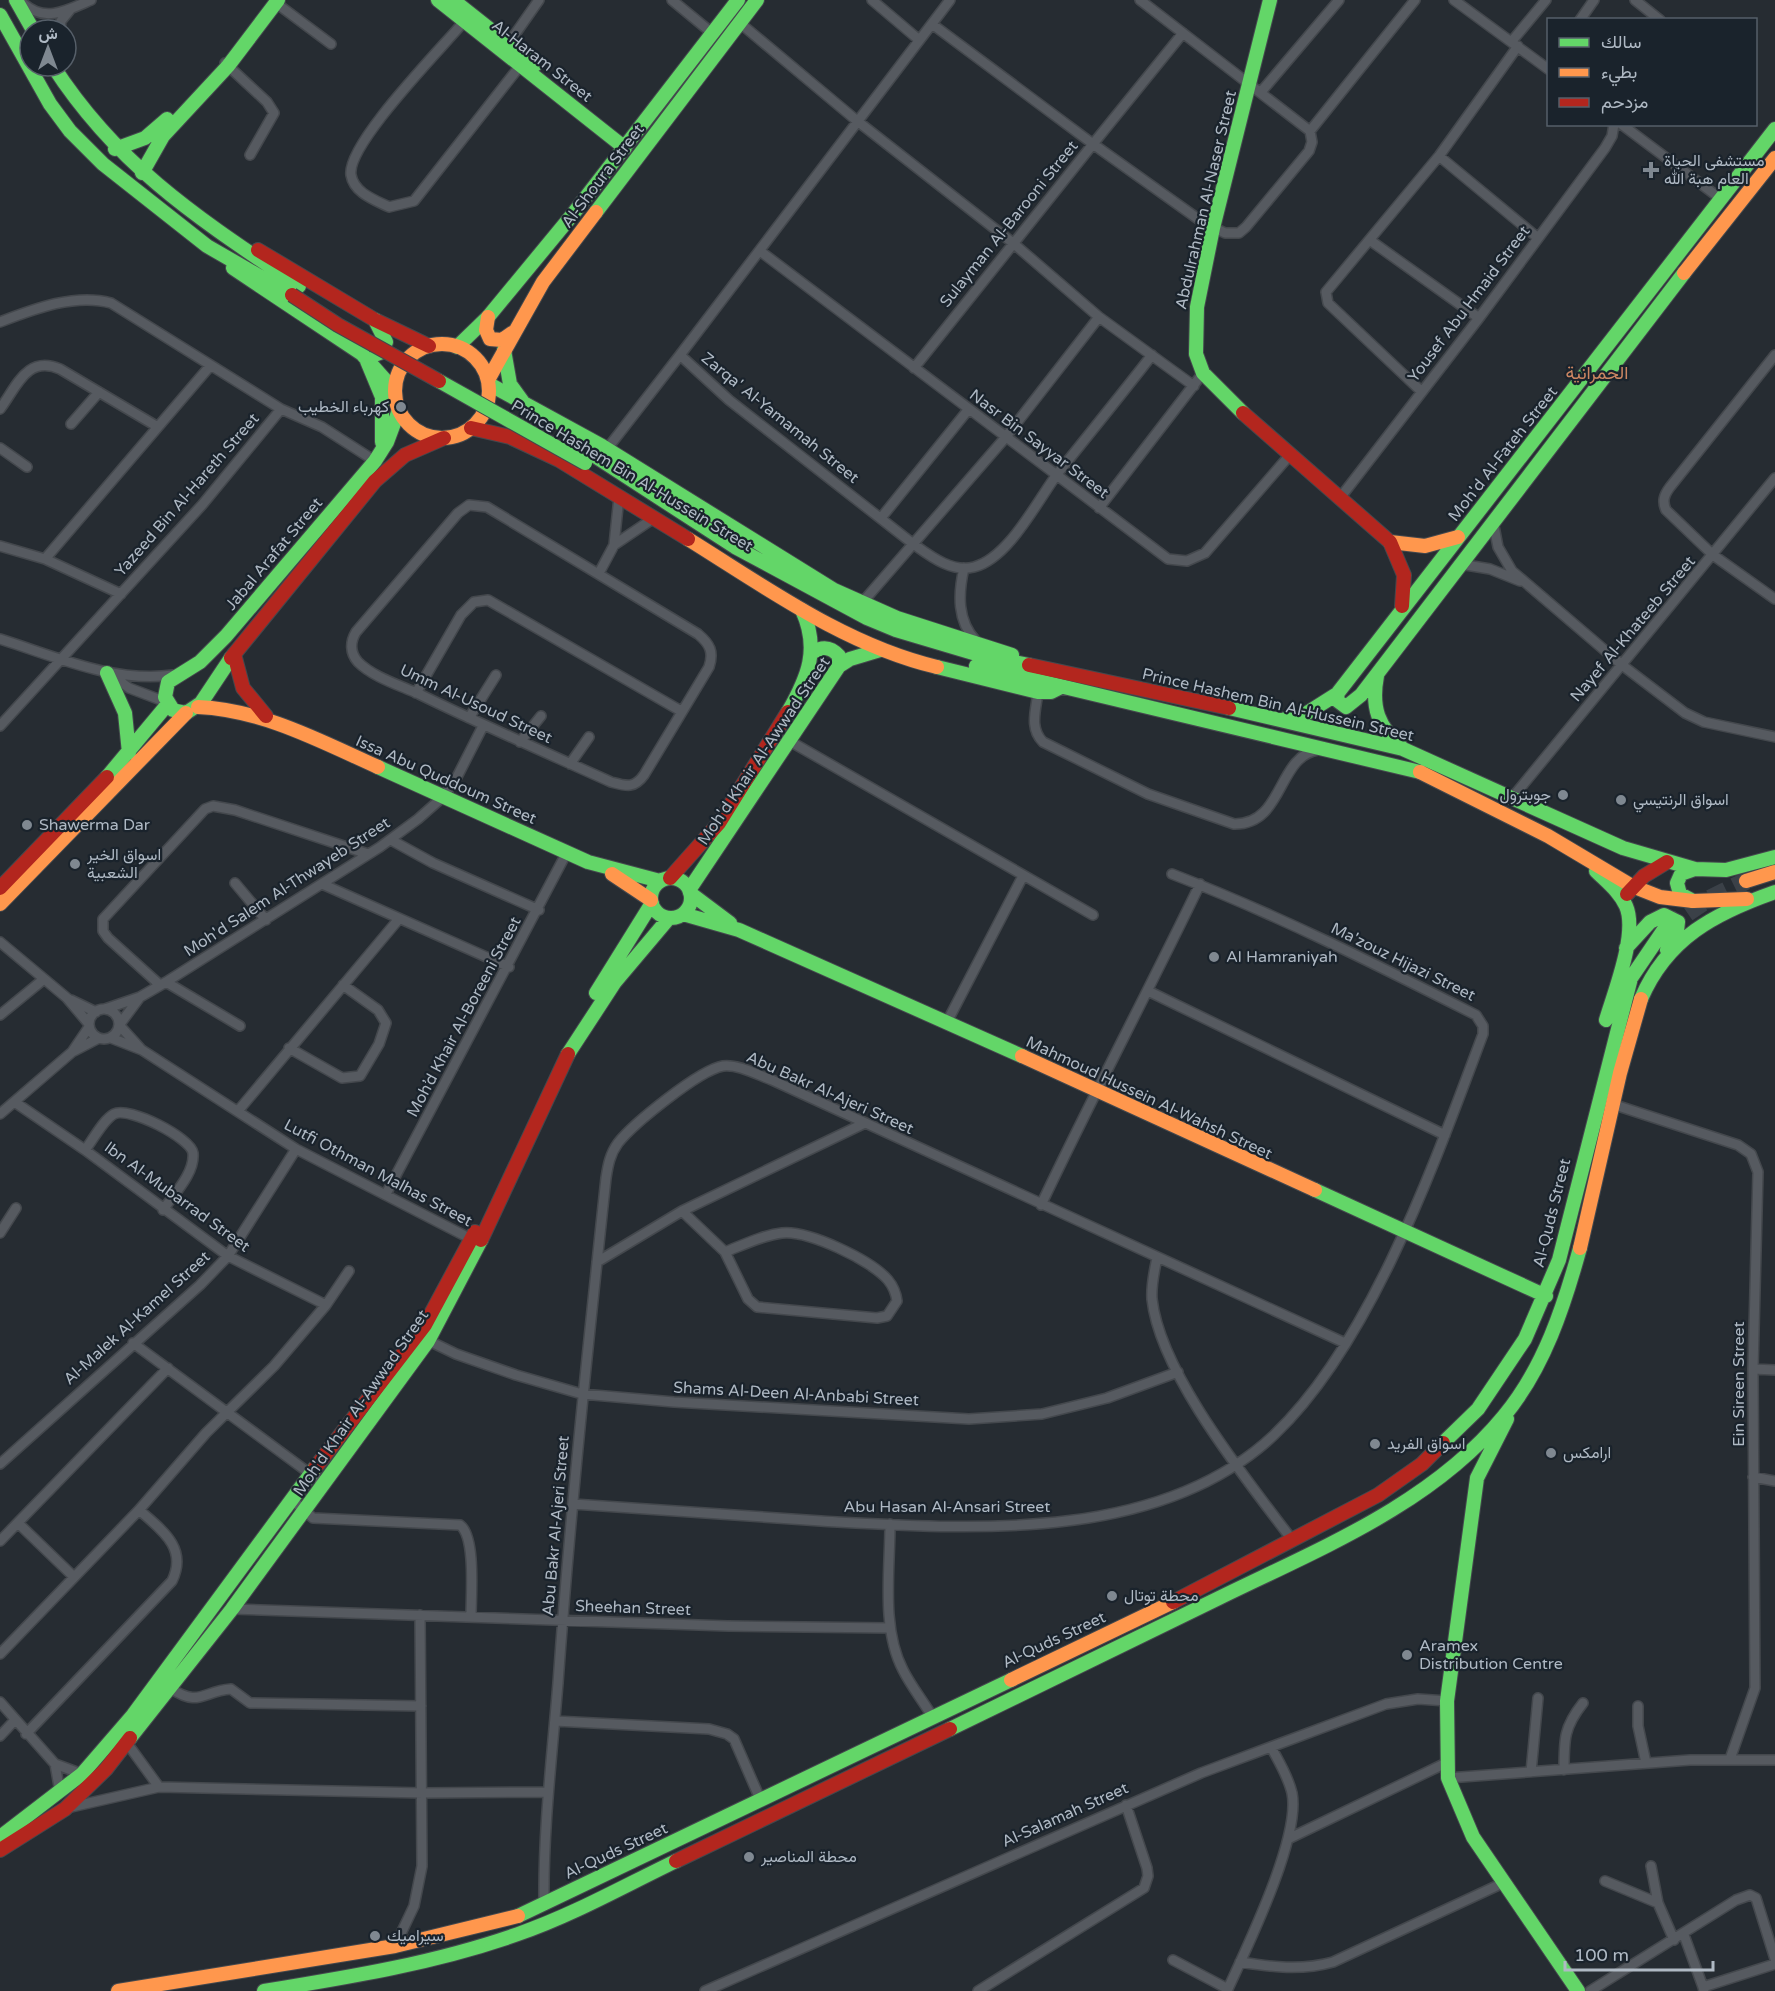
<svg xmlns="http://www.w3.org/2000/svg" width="1775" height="1991" viewBox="0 0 1775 1991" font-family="'Varela Round',Vazirmatn,sans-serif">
<rect width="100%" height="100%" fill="#262c32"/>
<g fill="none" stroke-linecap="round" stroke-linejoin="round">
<path stroke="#3b4148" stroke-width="18" stroke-dasharray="18 9" stroke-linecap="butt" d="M1665,928L1705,901L1746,881"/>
<g stroke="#44484d" stroke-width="12">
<path id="street" d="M672,0L712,33
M872,0L918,39
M950,0L680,355L729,400L912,543C929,555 951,573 974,567C1009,558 1037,501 1058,473C1089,434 1121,395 1152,355
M1140,0L1310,131L1415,0
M1454,0L1548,69
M1635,0L1660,20
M276,3L331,44
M24,4C45,23 68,10 91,0
M467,18C445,45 346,144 351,175C354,193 375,200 389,207L414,201L523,62
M1580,20L1594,0
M740,23L856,120L1013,243L1099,317L1194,386
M60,30L61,21L70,10
M1183,33L1093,144L1201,221L1225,233H1239L1246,227L1309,151L1312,142L1310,131
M1512,41L1546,0
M506,47L539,0
M225,63L267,102L274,113L250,155
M1261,92L1339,0
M1621,124L1721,199
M1439,156L1538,238
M1371,241L1479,318
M760,251L1168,559L1187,561L1205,553L1289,456
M0,322C34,309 75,293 111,303L281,409L322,427L375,461
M1775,355L1670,487C1664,495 1662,501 1666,510L1713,555L1775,599
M914,368L1093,144L932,24
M1422,392L1328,303L1326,292L1439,156L1518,46
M0,409C17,386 27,355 60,369L158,427
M71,424L99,392
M0,448L27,467
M607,449L680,355
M1340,498L1479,318L1605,148L1612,136L1614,124
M469,505L487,507L698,634C710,644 714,652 709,667L644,775C634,789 626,786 611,782C547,753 482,725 419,694C399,685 373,677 358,662C350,653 350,642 356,632L458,513Z
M1099,508L1203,373
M881,518L968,410
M1493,521L1498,547L1512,571L1622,665L1685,713L1704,722L1775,737
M614,545L654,518
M0,546L45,559L121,594
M45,559L210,366
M1460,564L1490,569L1520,581
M964,568C958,594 957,621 976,641
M599,573L614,545L619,497
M861,604L1005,438L1099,317
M0,639C57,657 113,683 173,675
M113,676L129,688L166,702
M1038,692C1036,710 1029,728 1043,742L1148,794L1234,824C1284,825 1277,756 1318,750
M416,693L461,615L474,602L488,600L681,711
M469,718L496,675
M0,726L202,505L281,409
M786,739L1093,915
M520,742L541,716
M570,764L589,737
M1512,798L1775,478
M391,840L433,863L539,910
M235,883L266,920
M322,884L509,967
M0,942L67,998L89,1024
M166,982L240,1026
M160,985L108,938L103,931V919L205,809L213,806L235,810L368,854
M1148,991L1445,1135
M71,1000L96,1012
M105,1009L140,997L166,982L380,847L418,819L444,796L457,777L483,726
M89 1024a15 15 0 1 1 30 0a15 15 0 1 1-30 0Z
M0,1015L44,979
M947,1022L1023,876
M120,1024L140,997
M120,1026L140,1048
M111,1038L142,1050L296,1149L475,1241
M289,1048L342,1078L360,1076L379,1044L386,1023L378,1010L343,985
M74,1051L99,1038
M16,1103L85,1150L228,1256L326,1305
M1612,1104L1738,1145L1751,1154L1758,1172L1753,1369L1755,1688L1730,1759
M238,1111L398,920
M0,1114L72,1052L89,1027
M85,1150C93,1140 103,1120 114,1114C129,1106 191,1138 193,1153C195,1173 174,1194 163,1210
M386,1194L566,854
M1041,1205C1092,1097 1148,992 1200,884
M682,1211L725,1252L748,1299L757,1307L877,1318L887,1316L897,1301C896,1293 893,1286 888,1280C871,1260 808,1230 782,1233C763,1235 743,1245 725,1252
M0,1233L16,1208
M1157,1258C1154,1272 1151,1285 1152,1299C1160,1374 1248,1481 1293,1541
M597,1262L682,1211L865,1123
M423,1338L456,1354L516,1375L582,1394L674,1402L969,1419L1042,1414L1107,1398L1178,1372
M133,1343L324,1484
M1753,1369L1775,1370
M0,1464L200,1285L228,1256L296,1149
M1753,1477L1775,1481
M292,1500L313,1518L460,1525C476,1537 471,1596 471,1617
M573,1504C656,1510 739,1516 821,1521C968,1529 1158,1544 1274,1435C1372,1342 1436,1159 1483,1034V1026L1476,1015C1377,965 1276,914 1172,874
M18,1523L74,1577
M890,1524C890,1570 881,1628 903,1670C911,1686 923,1701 932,1716
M0,1541L168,1368
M232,1609L728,1626L890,1628
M0,1654L139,1510L206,1433L274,1366L326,1305L349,1271
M170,1688C200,1708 202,1691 231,1689L250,1703L421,1706
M0,1702L55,1764L82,1774
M1638,1706V1726L1646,1763
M555,1721L709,1729L727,1734L734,1739L761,1801
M26,1734L172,1581C188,1548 162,1530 139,1510
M0,1736L15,1720
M127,1743L159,1787
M55,1764L60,1792
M1564,1770C1564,1739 1564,1727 1583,1703
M1531,1772L1538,1698
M1448,1778L1690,1760H1775
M67,1808L159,1787L423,1793L548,1792
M1290,1838L1446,1763
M1651,1866L1658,1903L1674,1940
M1605,1881L1658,1903
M544,1904C543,1830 552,1756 558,1683C570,1514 588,1346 606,1178C608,1165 610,1154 618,1143C633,1124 699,1070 723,1066C738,1064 758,1075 772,1080L1345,1343
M1684,1935L1703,1987
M395,1946L414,1906L422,1866L420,1615
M1173,1960L1228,1989
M1240,1962C1272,1967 1301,1971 1333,1962L1503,1883
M705,1991L1201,1773L1386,1704L1418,1699L1447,1701
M978,1991L1144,1888L1148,1876L1147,1868L1126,1805
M1227,1991C1247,1947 1301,1837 1292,1793C1288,1776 1279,1762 1271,1747
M1590,1991L1736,1900L1750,1895L1756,1898L1775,1959
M1704,1991L1703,1987L1775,1964"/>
</g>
<g stroke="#44484d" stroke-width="16">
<path id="fast" d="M16,0L33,30
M438,0L625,148
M453,0L535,65
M0,15L50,104L70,131L103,164L207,246L292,295
M53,66C119,168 201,220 299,286
M115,149L145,138L167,119
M142,173L163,136L228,66L278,0
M596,212L757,0
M233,268L362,354L395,391
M375,320L386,342L382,352L377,354
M457,347L488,317L573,214L738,0
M504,350L510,384L523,402
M367,361L382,397V442
M489,384L602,446L834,590L897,618L1012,655
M1243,413L1203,373L1196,354L1197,307L1213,228L1270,0
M590,453L735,547L867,618L896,630L980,655L1029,665
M813,652C823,646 831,647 839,656V666
M231,658L201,703L186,713L173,710L165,697L168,682L200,662L226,636L375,461L387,442L399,410
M976,666L1420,772
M937,667L1038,692H1051L1061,687
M107,673L125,713L129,753
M1377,676C1371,708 1378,726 1402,748
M1337,694L1338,701L1346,707L1361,695L1684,273
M1229,708L1403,749L1623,848L1695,869L1726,870L1775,857
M788,712C808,677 820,649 802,610
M1285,719L1307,713L1337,694L1775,129
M378,767L588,862L660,881
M107,777L167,705
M1596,871C1607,882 1620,892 1626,906C1638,933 1614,993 1606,1020
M651 898a20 20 0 1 1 40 0a20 20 0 1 1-40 0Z
M689,890L839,666L850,659L880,650
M690,893L730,923
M1693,901L1680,894L1677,883L1681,874L1695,869
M683,914L739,930L1022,1056
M1626,948L1650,922L1664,915L1678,922L1677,931L1667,950
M596,993L652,903
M1641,999C1667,938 1715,913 1775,892
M568,1054L615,982L669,918
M1315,1190L1546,1296
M1507,1419L1477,1478L1447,1701L1448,1778L1473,1837L1578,1991
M1443,1443L1478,1409L1525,1339L1559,1260L1631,978L1665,928
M950,1729C1040,1685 1130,1641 1219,1598C1319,1549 1432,1504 1504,1416C1544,1368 1564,1306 1580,1248
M130,1738L232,1609L428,1341L481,1240
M0,1837L82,1774L133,1715L315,1468
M518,1916L1011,1680
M264,1991C350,1977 436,1963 518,1934C573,1915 624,1886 676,1861"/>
</g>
<g stroke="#44484d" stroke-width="16">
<path id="slow" d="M1684,273L1775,158
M488,317L486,330L490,339L502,340L512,333
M395 391a47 47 0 1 1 94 0a47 47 0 1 1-94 0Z
M488,380L543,282L596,212
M688,539C767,588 845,645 937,667
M1390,542L1425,546L1458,537
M198,707C263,710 320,741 378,767
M1420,772L1548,836L1632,886L1660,897L1693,901L1747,899
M612,874L651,900
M1746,881L1775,872
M0,904L186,713
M1022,1056L1315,1190
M1580,1248L1620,1073L1641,999
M1011,1680L1173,1602
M118,1991L395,1946L518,1916"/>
</g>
<g stroke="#44484d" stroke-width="16">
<path id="jam" d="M258,250L375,320L429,346
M1243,413L1390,542L1404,575L1402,606
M471,428L510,437L559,460L688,539
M234,654L243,688L266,716
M231,658L375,481L405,455L444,438
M1029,665L1229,708
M670,878L719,823L788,712
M0,888L107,777
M1627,894L1644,876L1667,862
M481,1240L568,1054
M315,1468L425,1325L475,1232
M1173,1602L1378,1495L1422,1464L1443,1443
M0,1850L65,1809L106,1769L130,1738
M676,1861L950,1729"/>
</g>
<use href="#street" stroke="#565a60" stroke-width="9"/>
<use href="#fast" stroke="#63d668" stroke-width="14"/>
<use href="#slow" stroke="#ff974d" stroke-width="14"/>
<use href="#jam" stroke="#b3261e" stroke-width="14"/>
<g stroke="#43484d" stroke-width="16" stroke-linecap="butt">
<path id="fast-bridge" d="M439,381L585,463"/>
</g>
<g stroke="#43484d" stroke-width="16" stroke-linecap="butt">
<path id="jam-bridge" d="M292,295L338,325L439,381"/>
</g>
<use href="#fast-bridge" stroke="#63d668" stroke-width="14"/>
<use href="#jam-bridge" stroke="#b3261e" stroke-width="14"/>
</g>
<g fill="#7f8891" stroke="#1a232c" stroke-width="2">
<path d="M1648 161h6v6h6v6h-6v6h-6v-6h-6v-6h6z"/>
<circle cx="401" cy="407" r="6"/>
<circle cx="1563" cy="795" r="6"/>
<circle cx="1621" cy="800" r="6"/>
<circle cx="27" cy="825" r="6"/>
<circle cx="75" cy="864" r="6"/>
<circle cx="1214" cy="957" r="6"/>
<circle cx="1375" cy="1444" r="6"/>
<circle cx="1551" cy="1453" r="6"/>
<circle cx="1112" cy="1596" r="6"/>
<circle cx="1407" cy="1655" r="6"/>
<circle cx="749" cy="1857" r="6"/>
<circle cx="375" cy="1936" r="6"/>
</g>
<g text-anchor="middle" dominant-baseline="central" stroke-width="4.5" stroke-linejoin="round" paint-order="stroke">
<g font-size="16" fill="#afb9c4" stroke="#1a232c">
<text transform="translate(542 61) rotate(38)">Al-Haram Street</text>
<text transform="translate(603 176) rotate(-53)">Al-Shoura Street</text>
<text transform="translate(1206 200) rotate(-77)">Abdulrahman Al-Naser Street</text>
<text transform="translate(1009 224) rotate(-51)">Sulayman Al-Barooni Street</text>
<text transform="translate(1469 304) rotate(-53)">Yousef Abu Hmaid Street</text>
<text transform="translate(780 418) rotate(39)">Zarqa' Al-Yamamah Street</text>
<text transform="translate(1039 444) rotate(37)">Nasr Bin Sayyar Street</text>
<text transform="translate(1503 454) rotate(-52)">Moh'd Al-Fateh Street</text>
<text transform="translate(632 476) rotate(31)">Prince Hashem Bin Al-Hussein Street</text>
<text transform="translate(187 495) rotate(-49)">Yazeed Bin Al-Hareth Street</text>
<text transform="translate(274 554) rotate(-50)">Jabal Arafat Street</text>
<text transform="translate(1633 629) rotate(-50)">Nayef Al-Khateeb Street</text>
<text transform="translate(476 704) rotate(25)">Umm Al-Usoud Street</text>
<text transform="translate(1278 705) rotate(13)">Prince Hashem Bin Al-Hussein Street</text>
<text transform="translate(764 751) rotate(-56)">Moh'd Khair Al-Awwad Street</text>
<text transform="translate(446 780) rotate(24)">Issa Abu Quddoum Street</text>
<text transform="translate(287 887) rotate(-33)">Moh'd Salem Al-Thwayeb Street</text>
<text transform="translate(1403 962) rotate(26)">Ma'zouz Hijazi Street</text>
<text transform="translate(464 1017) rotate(-62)">Moh’d Khair Al-Boreeni Street</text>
<text transform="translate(830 1093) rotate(24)">Abu Bakr Al-Ajeri Street</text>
<text transform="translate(1149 1098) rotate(25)">Mahmoud Hussein Al-Wahsh Street</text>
<text transform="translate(378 1173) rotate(28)">Lutfi Othman Malhas Street</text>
<text transform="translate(177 1197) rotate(36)">Ibn Al-Mubarrad Street</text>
<text transform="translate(1552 1213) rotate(-76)">Al-Quds Street</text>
<text transform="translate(137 1318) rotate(-42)">Al-Malek Al-Kamel Street</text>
<text transform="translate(1739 1384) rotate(-90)">Ein Sireen Street</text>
<text transform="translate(796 1394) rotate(3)">Shams Al-Deen Al-Anbabi Street</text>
<text transform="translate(361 1403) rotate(-55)">Moh'd Khair Al-Awwad Street</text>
<text x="947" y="1507">Abu Hasan Al-Ansari Street</text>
<text transform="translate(556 1526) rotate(-85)">Abu Bakr Al-Ajeri Street</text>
<text transform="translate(633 1608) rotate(2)">Sheehan Street</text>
<text transform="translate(1054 1640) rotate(-25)">Al-Quds Street</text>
<text transform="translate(1065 1815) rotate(-24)">Al-Salamah Street</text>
<text transform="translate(616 1851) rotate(-25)">Al-Quds Street</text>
</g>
<g font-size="16" fill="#afb9c4" stroke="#1a232c" text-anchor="start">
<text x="1664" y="161">مستشفى الحياة<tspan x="1664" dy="18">العام هبة الله</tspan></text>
<text x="389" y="407" text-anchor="end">كهرباء الخطيب</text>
<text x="1551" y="795" text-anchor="end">جوبترول</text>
<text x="1633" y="800">اسواق الرنتيسي</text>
<text x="39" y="825">Shawerma Dar</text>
<text x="87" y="855">اسواق الخير<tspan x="87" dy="18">الشعبية</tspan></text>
<text x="1226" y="957">Al Hamraniyah</text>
<text x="1387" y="1444">اسواق الفريد</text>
<text x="1563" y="1453">ارامكس</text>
<text x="1124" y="1596">محطة توتال</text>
<text x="1419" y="1646">Aramex<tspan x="1419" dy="18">Distribution Centre</tspan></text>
<text x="761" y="1857">محطة المناصير</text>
<text x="387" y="1936">سيراميك</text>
</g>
<g font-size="18" fill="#cc8662" stroke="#1a232c">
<text x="1597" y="373">الحمرانية</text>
</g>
</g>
<rect x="1547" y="18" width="210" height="108" fill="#1a232c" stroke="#565f69" stroke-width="1.5"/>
<rect x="1559" y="38" width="30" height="9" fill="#63d668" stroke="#565f69" stroke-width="1.5"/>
<text x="1601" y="48" font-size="18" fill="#afb9c4">سالك</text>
<rect x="1559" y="68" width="30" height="9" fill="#ff974d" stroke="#565f69" stroke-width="1.5"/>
<text x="1601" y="78" font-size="18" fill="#afb9c4">بطيء</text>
<rect x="1559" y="98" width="30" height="9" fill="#b3261e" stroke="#565f69" stroke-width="1.5"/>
<text x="1601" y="108" font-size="18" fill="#afb9c4">مزدحم</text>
<g transform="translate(48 48)"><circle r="28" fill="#1a232c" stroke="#565f69" stroke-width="1.5"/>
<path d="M0-4.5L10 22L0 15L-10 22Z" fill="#7f8891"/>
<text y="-9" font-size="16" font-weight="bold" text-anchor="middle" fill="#afb9c4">ش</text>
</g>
<path d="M1565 1961v9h148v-9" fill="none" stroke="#afb9c4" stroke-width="3"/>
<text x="1574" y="1961" font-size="18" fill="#afb9c4" stroke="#1a232c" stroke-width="4.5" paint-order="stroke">100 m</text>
</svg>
